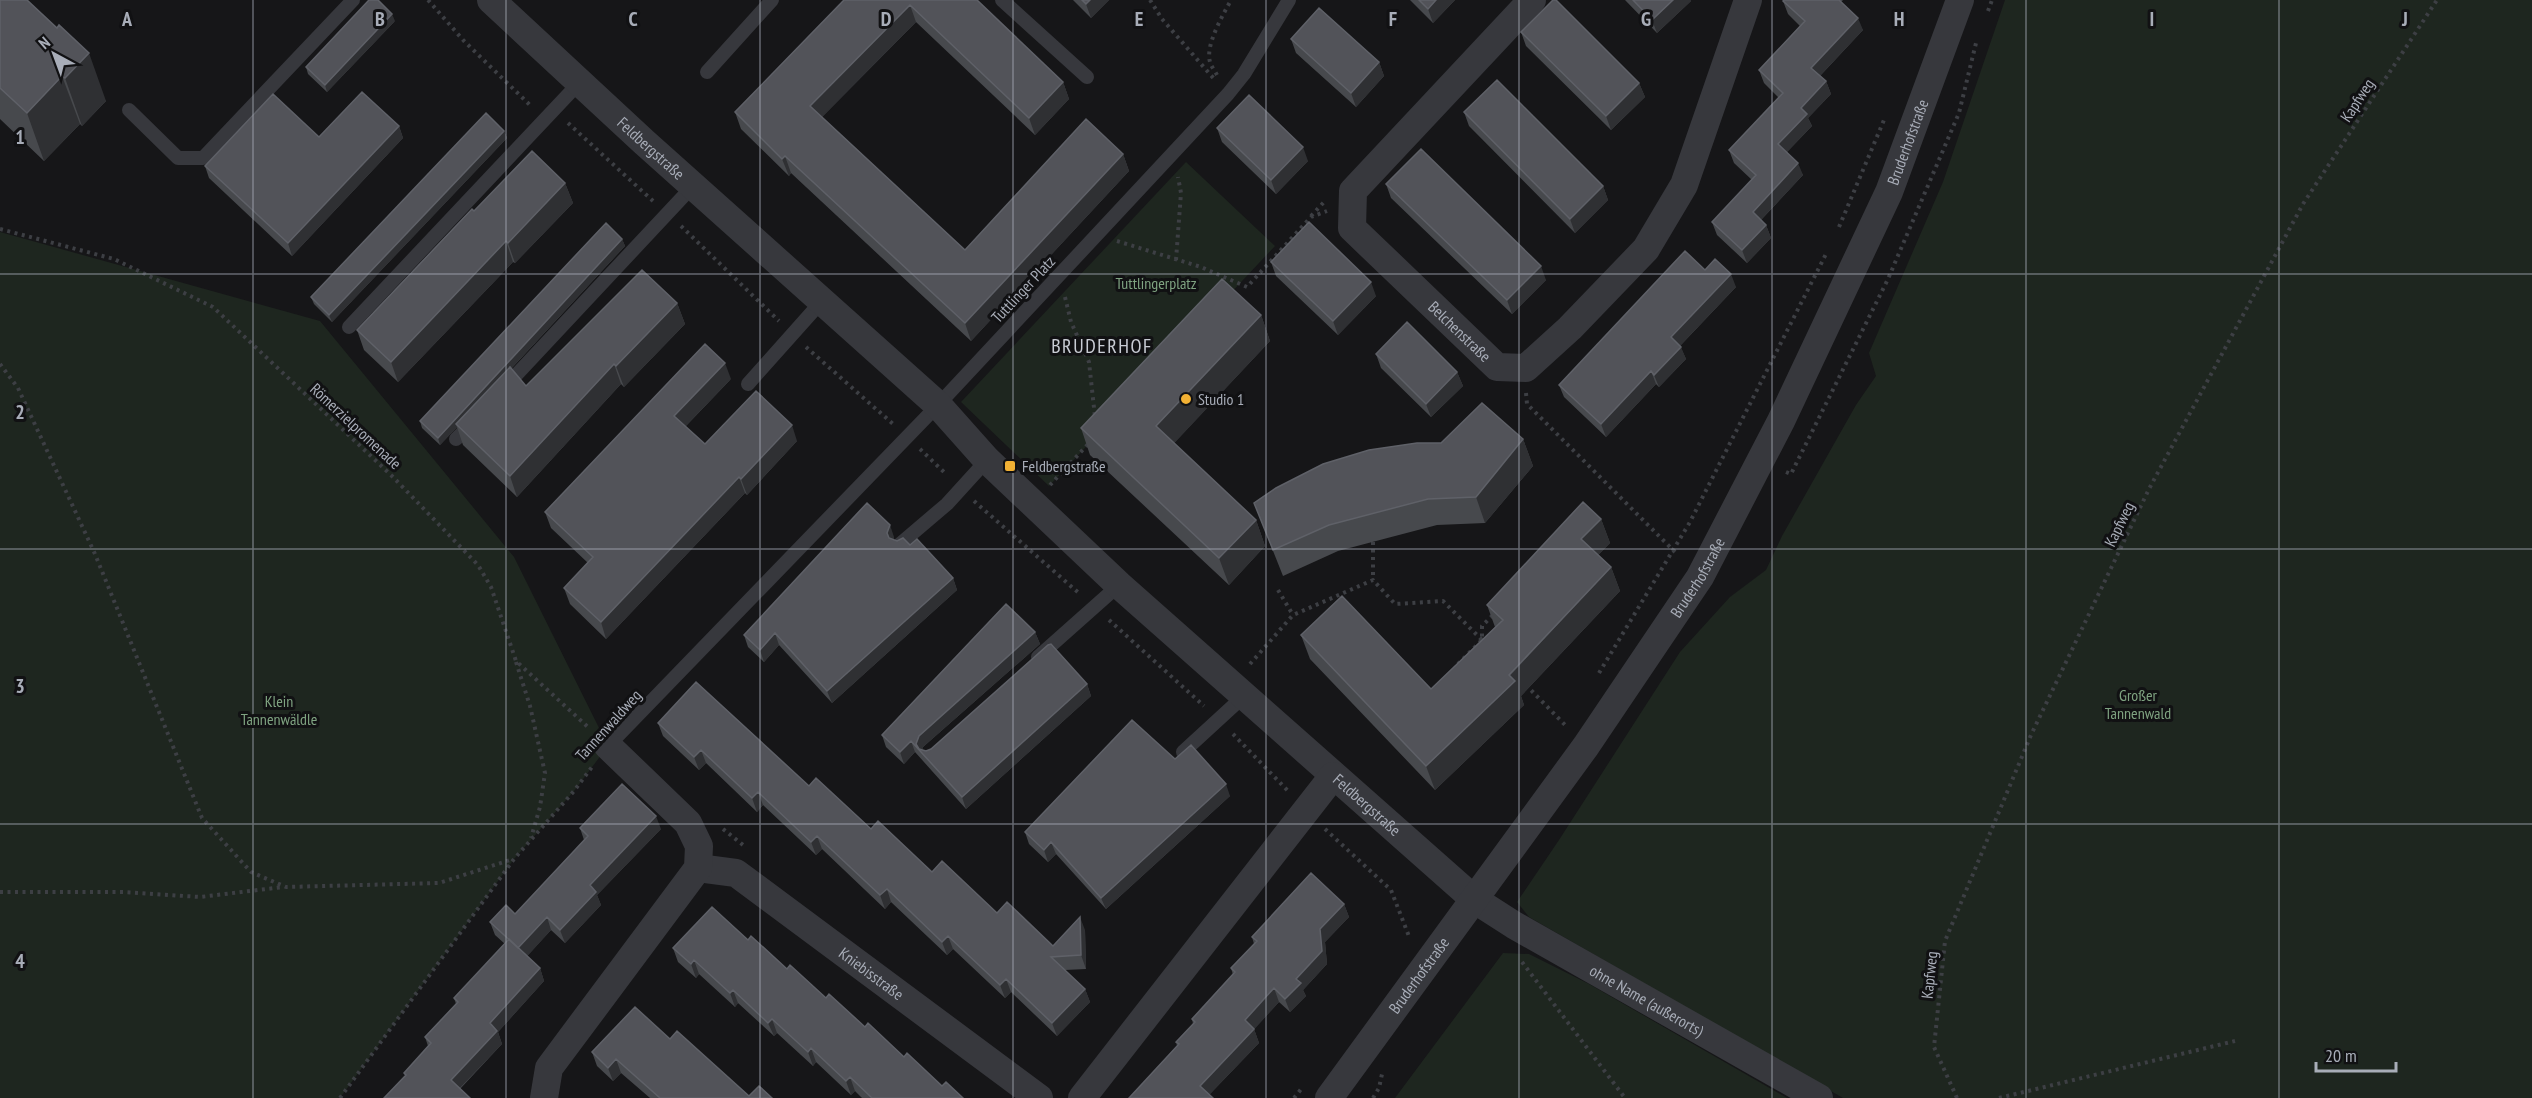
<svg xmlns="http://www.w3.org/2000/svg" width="2532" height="1098" viewBox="0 0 2532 1098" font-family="'PT Sans Narrow',sans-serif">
<rect width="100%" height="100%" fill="#161618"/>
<path fill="#1e261f" d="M2005,0H2532V1098H1843L1529,917L1517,902L1559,840L1680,652L1730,597L1766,570L1782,536L1856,405L1876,376L1869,353L1943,182Z
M1186,162L1275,246L1049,486L961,402Z
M0,232L320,321L514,557L608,746L574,791L514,859L340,1098H0Z
M1503,953L1529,954L1589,984L1787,1098H1395Z"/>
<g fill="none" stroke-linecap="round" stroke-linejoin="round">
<path stroke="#3d3f44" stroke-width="4" stroke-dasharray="3 4.5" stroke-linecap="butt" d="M428,0L464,41L532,107
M1150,0L1162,19L1215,80
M1988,11L1992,0
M1217,75C1215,71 1211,66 1210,62C1205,45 1223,15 1231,0
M568,123L653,201
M1311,216L1324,202
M681,226L779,321
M1839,227L1884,120
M0,229L114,259L213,307L393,477L478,565L491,587L516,661L589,728
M1117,241L1201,267L1247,287L1311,217L1327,211
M1176,260L1181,193L1178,177
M1065,297L1071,322L1089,362L1095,417
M806,347L893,424
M0,364L18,388L95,554L202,818L251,872L286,887L439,883L513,859
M1526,393L1527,404L1675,552
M920,449L947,475
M1786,472L1791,474L1888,279L1959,113L1976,43
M1050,485L1090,442
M974,501L1081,595
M1373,542V580
M1278,590L1293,615
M1109,620L1204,706
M516,662L530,706L545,773L540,807L531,838
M1250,664L1293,615L1373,580L1395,604L1443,601L1485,643
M1458,664L1482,640V626L1494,614
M1599,673L1690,522L1827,252
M1526,685L1567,727
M1233,734L1288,791
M723,829L743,845
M1325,829L1391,890L1410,939
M0,892H124L200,897L283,887
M1522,962L1625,1098
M340,1098L514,859L574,791L592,767
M1294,1098L1302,1088
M1373,1098L1379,1088L1382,1074
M1957,1098L1934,1047L1945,941L2031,735L2149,489L2303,204L2437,0
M1999,1098L2235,1041"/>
<path stroke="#37383d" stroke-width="14" d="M1002,0L1087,77
M707,72L772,0
M129,110L178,158H203L353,0
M349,327L580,82
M748,384L822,301
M504,388L693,186
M456,439L473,422
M900,544L947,504L987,460
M1038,657L1119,585
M608,746L938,405L1228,94L1244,74L1289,0
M1183,752L1244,696"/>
<g stroke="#37383d" stroke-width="28">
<path id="s1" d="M491,0L644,142L938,405L987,460L1119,585L1475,900L1514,925L1819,1098"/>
<path id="s2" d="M1532,0L1353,191L1352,228L1497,367L1526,368L1570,328L1646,249L1684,185L1748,0"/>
<path id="s3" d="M698,868L736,873L1039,1098"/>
<path d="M544,1098L549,1068L698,868L699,846L688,823L608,746"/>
<path d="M1082,1098L1333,776"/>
<path id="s4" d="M1329,1098L1586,746L1700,577L1781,421L1889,192L1960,0"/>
</g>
</g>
<path fill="#47494d" d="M0,0L106,101L82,126L80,124L44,161L0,119Z
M844,0H977L1063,82L1069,99L1035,135L916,22L822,117L965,250L1123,154L1129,171L971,341L791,173L789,176L741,129L735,112Z
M1073,0H1109L1091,18Z
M1410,0H1455L1433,23Z
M1625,0H1690L1691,1L1657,33Z
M1784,0H1843L1841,2L1863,30L1820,76L1826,81L1831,94L1808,118L1812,126L1787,152L1803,175L1761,220L1766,225L1771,238L1747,263L1717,235L1712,222L1752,180L1734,163L1729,150L1779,98L1764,83L1759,70L1800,26L1788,14L1783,1Z
M395,21L327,92L308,74L306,67Z
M1521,32L1639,83L1645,97L1611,130L1526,46Z
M1291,39L1379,62L1384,76L1356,107L1296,53Z
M1464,112L1603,186L1608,200L1575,233L1469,126Z
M399,126L403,138L292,256L209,178L205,166L319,137Z
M1217,128L1308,161L1276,194L1222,142Z
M504,131L507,138L332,322L314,304L311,297Z
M565,183L573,203L515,263L513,262L398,382L364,350L357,330L474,211Z
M1386,184L1546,280L1512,314L1391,198Z
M622,239L625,246L511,369L526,386L677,303L685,324L624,387L621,384L517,497L463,445L457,427L440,445L422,428L420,421Z
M1271,262L1376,296L1338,335L1276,276Z
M1705,270L1736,287L1680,346L1686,359L1659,387L1656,384L1606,437L1564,397L1559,385Z
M1261,315L1270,341L1174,443L1256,520L1265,546L1229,585L1090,455L1081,428Z
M1376,354L1457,372L1463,386L1431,417L1381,368Z
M731,379L685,427L705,444L797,441L747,495L745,493L606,639L570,604L564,588L588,563L551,528L545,512Z
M1523,439L1533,466L1485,523L1437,525L1338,551L1283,576L1254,503L1441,443Z
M1601,519L1610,543L1598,555L1611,567L1620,591L1521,696L1524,705L1435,790L1310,659L1301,635L1431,689L1495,627L1487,605Z
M894,537L893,540L910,545L953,578L957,590L832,703L779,645L764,662L748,647L744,635Z
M1035,632L1040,644L923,747L922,750L926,751L1087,684L1091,696L966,809L915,752L904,764L886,747L882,735Z
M658,723L809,786L932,872L997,913L1053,946L1085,930L1086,969L1065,970L1085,989L1090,1002L1057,1036L1011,992L1005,998L953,949L947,955L891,902L885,909L822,849L816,855L763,805L757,812L706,763L699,770L663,736Z
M1175,759L1230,796L1106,909L1056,854L1048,862L1029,844L1025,832Z
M580,828L661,829L597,895L601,905L565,943L551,930L527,956L540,968L544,981L498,1032L502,1044L460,1089L405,1076L404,1073L428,1046L425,1037L456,1004L454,998L505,944L495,935L490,922L515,914L584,840Z
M1344,904L1349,917L1325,942L1327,964L1303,990L1306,996L1290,1012L1279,1002L1254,1029L1259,1043L1209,1095L1129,1098L1177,1046L1176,1042L1193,1024L1192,1019L1233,975L1231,968L1254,944L1252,937Z
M748,940L942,1086L963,1098H862L855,1091L851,1095L816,1062L813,1066L777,1033L774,1036L738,1003L735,1007L699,974L696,978L678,962L673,948Z
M670,1039L749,1096L772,1098H650L621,1073L613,1081L597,1066L592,1052Z"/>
<path fill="#2f3033" d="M1090,0H1109L1091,18L1086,4Z
M1436,0H1455L1433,23L1428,9Z
M1673,0H1690L1691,1L1657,33L1652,20Z
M910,5L916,22L816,123L810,106Z
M392,14L395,21L327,92L325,85Z
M1858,18L1863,30L1816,80L1811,68Z
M89,53L106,101L82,126L65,78Z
M1379,62L1384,76L1356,107L1351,93Z
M62,76L80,124L44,161L27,113Z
M1826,81L1831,94L1808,118L1812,126L1783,156L1778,144L1801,108Z
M1063,82L1069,99L1035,135L1029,118Z
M1639,83L1645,97L1611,130L1606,116Z
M399,126L403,138L292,256L288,243Z
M504,131L507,138L332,322L329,315Z
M1303,147L1308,161L1276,194L1271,180Z
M1123,154L1129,171L971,341L965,323Z
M785,156L791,173L789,176L782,159Z
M1798,163L1803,175L1757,224L1753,212Z
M565,183L573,203L515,263L508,243Z
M1603,186L1608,200L1575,233L1570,219Z
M1766,225L1771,238L1747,263L1742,250Z
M622,239L625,246L458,426L456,424L457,427L440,445L438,438Z
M506,241L513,262L398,382L391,362Z
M1541,266L1546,280L1512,314L1507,300Z
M1731,274L1736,287L1676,350L1671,337Z
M1371,282L1376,296L1338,335L1333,321Z
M677,303L685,324L624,387L616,366Z
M1261,315L1270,341L1166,452L1156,426Z
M1681,347L1686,359L1659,387L1654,375Z
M725,363L731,379L680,432L674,416Z
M614,364L621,384L517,497L510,476Z
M1651,371L1656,384L1606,437L1601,424Z
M1457,372L1463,386L1431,417L1426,404Z
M792,425L797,441L747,495L741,479Z
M1523,439L1533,466L1485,523L1476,497Z
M739,477L745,493L606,639L601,622Z
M1601,519L1610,543L1590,563L1581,539Z
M1256,520L1265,546L1229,585L1219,558Z
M890,525L894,537L891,545L887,533Z
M1611,567L1620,591L1521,696L1524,705L1435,790L1426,766Z
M953,578L957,590L832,703L827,691Z
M1035,632L1040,644L923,747L921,752L918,748L916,744L919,736Z
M775,633L779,645L764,662L760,650Z
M1087,684L1091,696L966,809L962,797Z
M911,741L915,752L904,764L900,752Z
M701,750L706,763L699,770L694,757Z
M1226,784L1230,796L1106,909L1101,898Z
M758,792L763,805L757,812L752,798Z
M656,816L661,829L597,895L601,905L565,943L560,930L590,885Z
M817,836L822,849L816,855L811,842Z
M1051,842L1056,854L1048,862L1044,850Z
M887,889L891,902L885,909L880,895Z
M1344,904L1349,917L1325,942L1327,964L1303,990L1306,996L1290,1012L1285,999L1320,929Z
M547,917L551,930L523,961L518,948Z
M1080,917L1085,930L1086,969L1081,955Z
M948,936L953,949L947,955L942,942Z
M694,960L699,974L696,978L691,964Z
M540,968L544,981L498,1032L502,1044L455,1093L451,1080L490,1023Z
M1006,979L1011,992L1005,998L1000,985Z
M1274,988L1279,1002L1250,1034L1245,1020Z
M1085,989L1090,1002L1057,1036L1052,1023Z
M733,990L738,1003L735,1007L730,993Z
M772,1019L777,1033L774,1036L768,1023Z
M1254,1029L1259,1043L1206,1098L1200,1086Z
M811,1048L816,1062L813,1066L808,1052Z
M616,1059L621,1073L613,1081L608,1068Z
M850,1077L855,1091L851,1095L846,1081Z"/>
<path fill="#525359" stroke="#5f6168" stroke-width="1.5" d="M0,0H27L57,28L59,25L89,53L65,78L62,76L27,113L0,88Z
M369,0H378L392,14L325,85L306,67Z
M844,0H977L1063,82L1029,118L910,5L810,106L965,250L1086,119L1123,154L965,323L785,156L782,159L735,112Z
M1082,0H1090L1086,4Z
M1419,0H1436L1428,9Z
M1553,0H1556L1639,83L1606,116L1521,32Z
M1633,0H1673L1652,20Z
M1784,0H1839L1858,18L1811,68L1826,81L1801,108L1807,114L1778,144L1798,163L1753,212L1766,225L1742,250L1712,222L1756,175L1729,150L1783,93L1759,70L1805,21L1783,1Z
M1319,8L1379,62L1351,93L1291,39Z
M1497,80L1603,186L1570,219L1464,112Z
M362,92L399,126L288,243L205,166L273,94L319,137Z
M1249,95L1303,147L1271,180L1217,128Z
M486,113L504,131L329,315L311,297Z
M1421,149L1541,266L1507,300L1386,184Z
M532,151L565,183L508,243L506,241L391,362L357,330L472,209L474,211Z
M1309,222L1371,282L1333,321L1271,262Z
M606,223L622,239L438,438L420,421Z
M1685,251L1705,270L1715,259L1731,274L1671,337L1681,347L1654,375L1651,371L1601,424L1559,385Z
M642,270L677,303L616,366L614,364L510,476L456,424L510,367L526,386Z
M1222,279L1261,315L1156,426L1256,520L1219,558L1081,428Z
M1407,322L1457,372L1426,404L1376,354Z
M705,344L725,363L674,416L705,444L756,391L792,425L741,479L739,477L601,622L564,588L593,557L545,512Z
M1482,403L1523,439L1476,497L1428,499L1329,525L1273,550L1254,503L1276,488L1323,464L1369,450L1417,443H1441Z
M1583,502L1601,519L1581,539L1611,567L1509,675L1515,681L1426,766L1301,635L1342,596L1431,689L1503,620L1487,605Z
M867,503L890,525L887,533L889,538L897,541L903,538L910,545L917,539L953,578L827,691L775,633L760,650L744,635Z
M1006,604L1035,632L919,736L916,744L919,749L926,751L931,749L1048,645L1051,644L1087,684L962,797L911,741L900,752L882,735Z
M696,682L809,786L816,778L871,829L878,821L932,872L942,861L997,913L1007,902L1053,946L1080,917L1081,955L1051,957L1085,989L1052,1023L1006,979L1000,985L948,936L942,942L887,889L880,895L817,836L811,842L758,792L752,798L701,750L694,757L658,723Z
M1132,720L1175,759L1191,745L1226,784L1101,898L1051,842L1044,850L1025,832Z
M622,784L656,816L590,885L596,892L560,930L547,917L518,948L490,922L506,905L515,914L588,836L580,828Z
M1311,873L1344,904L1320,929L1322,951L1296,979L1301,983L1285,999L1274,988L1245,1020L1254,1029L1200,1086L1213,1098H1129L1179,1044L1176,1042L1195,1022L1192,1019L1235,972L1231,968L1257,941L1252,937Z
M712,907L748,940L751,936L787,969L790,965L826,998L829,994L865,1027L868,1023L904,1057L907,1053L942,1086L946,1082L963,1098H872L850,1077L846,1081L811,1048L808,1052L772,1019L768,1023L733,990L730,993L694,960L691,964L673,948Z
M509,939L540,968L490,1023L497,1031L451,1080L470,1098H384L406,1075L404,1073L431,1043L425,1037L458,1002L454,998Z
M635,1007L670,1039L677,1031L749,1096L759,1086L772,1098H660L616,1059L608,1068L592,1052Z"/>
<path fill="none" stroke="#a8adb8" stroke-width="1.5" stroke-opacity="0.55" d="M253,0V1098M506,0V1098M760,0V1098M1013,0V1098M1266,0V1098M1519,0V1098M1772,0V1098M2026,0V1098M2279,0V1098M0,274H2532M0,549H2532M0,824H2532"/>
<g fill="#f2b134" stroke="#111113" stroke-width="2">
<circle cx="1186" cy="399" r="6"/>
<rect x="1004" y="460" width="12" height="12" rx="3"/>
</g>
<g text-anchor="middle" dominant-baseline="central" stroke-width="6" stroke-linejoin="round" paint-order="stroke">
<g font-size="16" fill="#a8adb8" stroke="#111113">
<text transform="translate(2357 100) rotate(-57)">Kapfweg</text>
<text stroke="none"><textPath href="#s4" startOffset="1122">Bruderhofstraße</textPath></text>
<text stroke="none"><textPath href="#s1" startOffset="218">Feldbergstraße</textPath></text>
<text transform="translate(1023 289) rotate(-47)">Tuttlinger Platz</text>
<text stroke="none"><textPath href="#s2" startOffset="448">Belchenstraße</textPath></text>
<text transform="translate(356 426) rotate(43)">Römerzielpromenade</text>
<text transform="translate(2119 524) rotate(-64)">Kapfweg</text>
<text stroke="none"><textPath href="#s4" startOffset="638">Bruderhofstraße</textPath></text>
<text transform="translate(608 725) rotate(-48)">Tannenwaldweg</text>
<text stroke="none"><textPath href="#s1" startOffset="1190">Feldbergstraße</textPath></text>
<text stroke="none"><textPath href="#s3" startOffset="207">Kniebisstraße</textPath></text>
<text transform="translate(1929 975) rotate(-84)">Kapfweg</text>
<text stroke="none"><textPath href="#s4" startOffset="152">Bruderhofstraße</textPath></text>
<text stroke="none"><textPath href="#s1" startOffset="1533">ohne Name (außerorts)</textPath></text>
</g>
<g font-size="16" fill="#7fa381" stroke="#111113">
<text x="1156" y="283">Tuttlingerplatz</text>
<text x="2138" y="695">Großer<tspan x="2138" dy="18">Tannenwald</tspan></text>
<text x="279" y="701">Klein<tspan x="279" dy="18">Tannenwäldle</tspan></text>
</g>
<g font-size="16" fill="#a8adb8" stroke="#111113" text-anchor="start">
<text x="1198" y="399">Studio 1</text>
<text x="1022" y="466">Feldbergstraße</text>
</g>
<g font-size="20" letter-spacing="1.5" fill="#c9ccd4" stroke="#111113">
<text x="1102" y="346">BRUDERHOF</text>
</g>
</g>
<g font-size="20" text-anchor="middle" font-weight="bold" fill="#a8adb8" stroke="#111113" stroke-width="6" stroke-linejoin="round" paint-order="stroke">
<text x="127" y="26">A</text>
<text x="380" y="26">B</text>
<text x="633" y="26">C</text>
<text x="886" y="26">D</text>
<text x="1139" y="26">E</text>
<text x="1393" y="26">F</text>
<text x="1646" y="26">G</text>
<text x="1899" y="26">H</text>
<text x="2152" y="26">I</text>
<text x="2405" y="26">J</text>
<text x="20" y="144">1</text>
<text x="20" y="419">2</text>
<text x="20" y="693">3</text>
<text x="20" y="968">4</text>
</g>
<g transform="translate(54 54) rotate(319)" stroke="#111113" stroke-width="4.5" paint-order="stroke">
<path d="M0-4.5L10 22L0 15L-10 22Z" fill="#a8adb8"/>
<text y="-9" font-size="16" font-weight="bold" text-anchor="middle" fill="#a8adb8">N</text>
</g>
<path d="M2316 1062v9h80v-9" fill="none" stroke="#a8adb8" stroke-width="3"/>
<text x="2325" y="1062" font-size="18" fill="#a8adb8" stroke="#111113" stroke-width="4.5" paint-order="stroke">20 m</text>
</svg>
